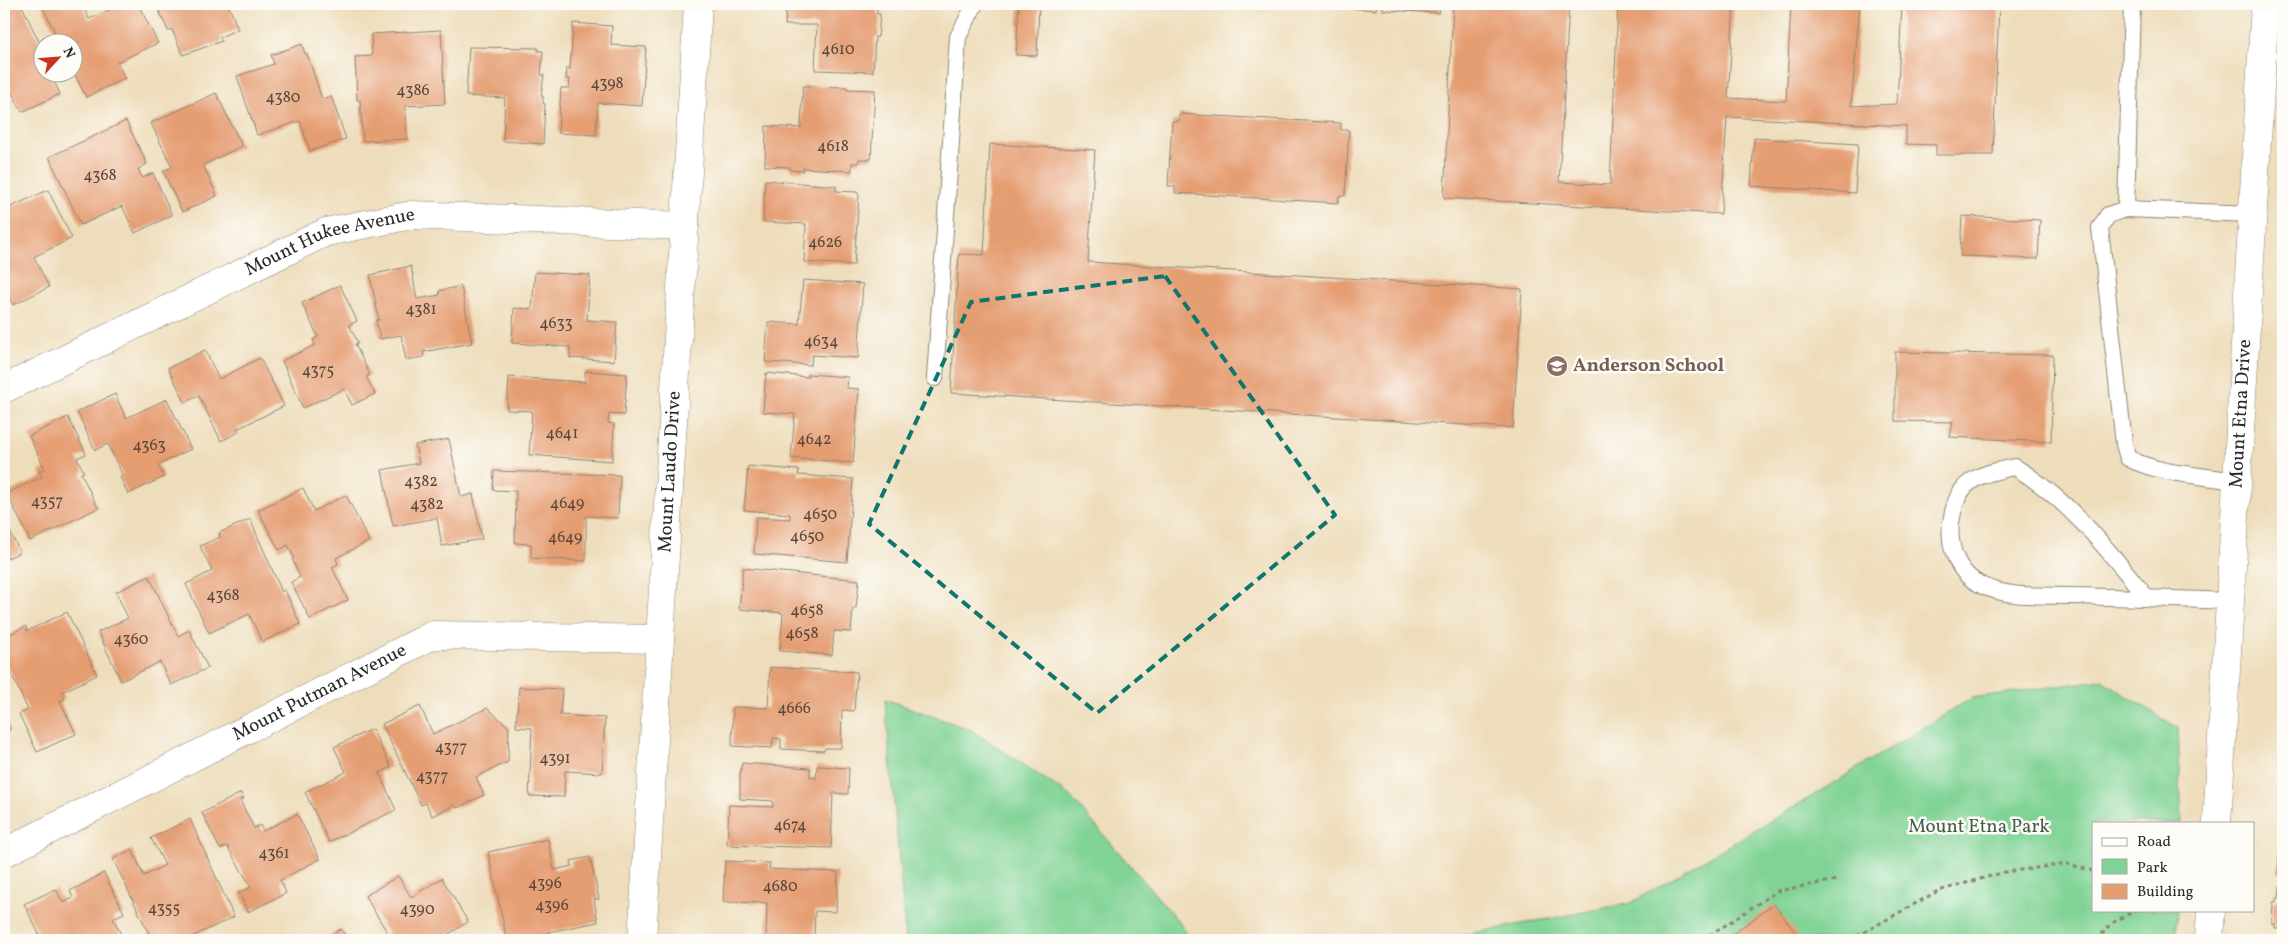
<svg xmlns="http://www.w3.org/2000/svg" width="2287" height="944" viewBox="0 0 2287 944" font-family="Vollkorn,serif">
<rect width="100%" height="100%" fill="#fdfcf7"/>
<filter id="ink" filterUnits="userSpaceOnUse"><feTurbulence type="fractalNoise" baseFrequency=".02" numOctaves="2"/><feDisplacementMap in="SourceGraphic" scale="10" xChannelSelector="R" yChannelSelector="G"/><feConvolveMatrix kernelMatrix="1 2 1 2 8 2 1 2 1" color-interpolation-filters="sRGB"/></filter>
<filter id="wash" filterUnits="userSpaceOnUse"><feTurbulence type="fractalNoise" baseFrequency=".0096" numOctaves="4" result="noise"/><feDisplacementMap in="SourceGraphic" scale="20" xChannelSelector="R" yChannelSelector="G"/><feGaussianBlur stdDeviation="1.12" result="paint"/><feColorMatrix in="noise" values="0 0 0 0 0 0 0 0 0 0 0 0 0 0 0 0 0 1.4 0 .05"/><feComposite in="paint" operator="in"/></filter>
<g filter="url(#wash)">
<rect width="100%" height="100%" fill="#edb"/>
<path fill="#80d395" stroke="#567f60" d="M2102,680L2178,728L2182,823H2093V910H2177L2175,940H1438L1631,903L1804,801L1972,698Z
M885,699L971,730L1069,795L1174,916L1192,940H906Z"/>
<g id="blocks">
<path fill="#e59d72" d="M4,4H21L42,48V72H50L60,94L22,112L11,91L4,95Z
M41,4H82L89,19L122,4H138L158,43L117,62L125,78L86,97L72,69V42H60Z
M156,4H228L238,29L220,37L222,41L183,55L172,30L168,31Z
M786,4H877V14H880L878,37H875L873,72L815,70L817,25H785Z
M1019,4H1039L1037,56L1016,55Z
M1161,4H1193V7Z
M1320,4H1376V10L1320,6Z
M1383,4H1440L1439,13L1383,10Z
M1453,4H1569L1559,182L1610,185L1618,4H1734L1728,98L1786,101L1791,4H1860L1851,106L1897,104L1902,4H1999L1993,155H1936V145L1906,144V126L1727,117L1721,214L1444,198Z
M573,23L612,26L611,45L646,47L642,106L598,103L596,135L558,133L561,88H569L570,79H566L567,68L570,69Z
M441,30L445,104L405,106L407,139L363,141L360,100H357L355,57L372,56L371,34Z
M302,44L305,54H307L322,99L331,96L346,139L310,151L300,121L257,135L237,76L274,64L271,55Z
M469,47L538,48V51H543L541,75H544L541,96H543V103L545,104L543,144L503,141L505,98L466,96Z
M803,86L847,87V89L875,90L871,159H859V163H852V171L803,168V171L790,170V167L765,166L766,126L801,128Z
M216,93L242,146L203,165L217,196L182,212L163,171L172,167L151,123Z
M1179,114L1341,123V130H1349L1345,196H1339L1338,203L1175,193V186H1168L1172,121H1179Z
M126,121L147,164L138,169L142,178L153,173L172,215L135,233L122,206L81,225L49,157Z
M1754,138L1858,144L1855,193L1751,186Z
M990,144L1095,150L1088,262L1522,289L1513,428L951,393L959,254L984,255Z
M765,180L836,186V191L857,192L859,195L854,265L804,262L806,224L763,222Z
M48,190L72,238L34,257L49,287L13,305L4,286V210Z
M1962,216L2040,220L2038,259L1960,256Z
M411,266L417,299L440,295L439,291L461,286L472,343L423,352L424,357L406,360L401,335L380,339L376,320H379L370,275Z
M535,272L590,275L587,320L617,322L614,361L570,358V347L512,343L514,308L532,309Z
M803,280L863,284L858,358L812,355L811,365L765,362L768,322L799,324Z
M340,285L357,321L349,325L358,343L355,344L370,375L366,377L375,394L352,405L344,389L303,408L282,361L315,345L313,340L318,337L302,303Z
M205,350L219,379L260,358L284,406L237,429L239,432L221,441L199,396L185,402L168,368Z
M1895,352L2053,355L2051,442L1950,437L1953,422L1895,421Z
M585,371L627,374L624,415L609,414L608,423L614,424L612,461L529,455L532,411L507,410L509,377L585,382Z
M766,373L808,377V374L848,377L847,388L859,389L853,463L791,458L795,414L763,412Z
M115,394L126,418L167,399L191,449L158,465L164,477L128,494L120,477L123,476L108,444L95,450L77,412Z
M68,417L86,454L77,458L84,472L81,473L98,508L30,541L7,493L42,477L39,471L45,469L29,436Z
M449,439L461,497L473,494L482,539L442,546L437,518L393,526L382,470L419,463L415,445Z
M748,466L799,470L798,475L853,479L847,562L754,554L756,517L790,519V514L744,510Z
M494,471L620,475L618,518L586,516V561L531,558V544L515,543L516,491L493,490Z
M303,488L314,511L346,495L369,541L336,558L338,564L332,567L348,600L310,619L291,582L300,577L292,559L294,558L288,545L279,550L258,510Z
M250,519L282,592L285,590L300,624L262,642L249,614L209,633L186,584L212,571L200,546L220,537L219,533Z
M4,520L20,552L4,560Z
M743,568L859,580L856,608H853L851,632L834,631L832,655L780,651L783,613L739,609Z
M149,576L178,636L189,630L208,668L171,685L160,662L121,681L98,632L128,618L116,592Z
M67,612L97,675L62,692L65,699L60,701L76,734L37,752L19,714L28,710L4,658V637L26,626L27,631Z
M770,667L857,672L854,711L842,710L841,748H825L824,751L781,749V739L773,738L772,748L732,746L733,707L768,708Z
M519,687L562,689L560,715L605,718L602,773L565,771L564,797L529,796L532,728L516,727Z
M420,706L433,734L487,708L509,727L508,762L476,777L484,795L457,808L455,805L432,816L426,803L421,805L382,724Z
M4,717L10,730L4,733Z
M372,729L391,767L379,773L396,810L329,842L305,792L346,772L334,747Z
M742,763L810,768V777L816,778L817,766L849,768L848,794L833,793L831,848L727,845L729,805L773,807V801L740,799V775Z
M241,793L244,799L240,800L254,828L260,825L263,831L297,814L320,859L280,880L286,893L248,912L239,893L251,887L227,846L220,849L202,813Z
M190,819L234,917L185,940H152L113,859L132,849L144,876L165,865L151,838Z
M2281,831H2283V873H2278Z
M548,839L554,870L572,866L571,861L590,857L599,899H594L598,922L548,932L550,940H507L488,852Z
M725,861L770,863L769,869L838,872L836,912L815,911L814,940H766L767,903L723,902Z
M104,873L124,913L113,918L124,940H42L24,904L56,889L63,903L73,898L70,891Z
M398,876L411,897L442,878L468,922L439,940H392L365,896Z
M2280,886H2283V929L2275,928V924H2272L2273,902H2276V898H2279Z
M1774,904L1801,940H1724Z
M341,929L348,940H322Z"/>
</g>
</g>
<g filter="url(#ink)">
<use href="#blocks" fill-opacity="0" stroke="#8c8473" stroke-width="1"/>
<g fill="none" stroke-linecap="round" stroke-linejoin="round">
<g stroke="#8c8473" stroke-width="18">
<path id="service" d="M2126,209L2132,4
M935,378L958,37L975,4
M2236,481C2201,475 2160,475 2128,458L2124,444L2100,228L2108,215L2126,209L2252,214
M2147,598C2108,550 2069,500 2015,467C1985,473 1960,477 1953,512C1946,540 1954,573 1983,586C2009,598 2042,595 2070,596C2123,597 2176,599 2229,601"/>
</g>
<g stroke="#8c8473" stroke-width="29">
<g id="minor">
<path id="s1" d="M4,389L326,232L412,215L685,226"/>
<path id="s2" d="M4,853L433,635L659,639"/>
<path id="s3" d="M642,940L698,4"/>
</g>
</g>
<g stroke="#8c8473" stroke-width="29">
<g id="tertiary">
<path id="s4" d="M2217,823L2265,4"/>
<path d="M2209,940L2211,910"/>
</g>
</g>
<path stroke="#8c8473" stroke-width="3" stroke-dasharray="4 4" stroke-linecap="butt" d="M1703,940L1777,891L1837,880
M1850,940L1938,891L2005,872L2067,864L2093,871
M2096,940L2114,922L2136,910"/>
<use href="#service" stroke="#fff" stroke-width="16"/>
<use href="#minor" stroke="#fff" stroke-width="28"/>
<use href="#tertiary" stroke="#fff" stroke-width="28"/>
</g>
</g>
<path fill="none" stroke="#0f766e" stroke-width="4" stroke-dasharray="10 6" stroke-linejoin="round" d="M1165,276L1335,515L1097,713L869,524L971,302Z"/>
<defs>
<g id="school-disc" transform="scale(1.125)"><circle r="9.5" fill="#8d6e63" stroke="#fdfcf7"/><path d="M0-5L7-2L0 1L-7-2ZM-4 1L0 2.5L4 1V4Q0 6-4 4Z" fill="#fff"/></g>
</defs>
<g fill-rule="evenodd">
<use href="#school-disc" x="1557" y="366"/>
</g>
<g text-anchor="middle" dominant-baseline="central" stroke-width="5" stroke-linejoin="round" paint-order="stroke">
<g font-size="16" fill="#5a483d">
<text x="838" y="50">4610</text>
<text x="607" y="84">4398</text>
<text x="413" y="91">4386</text>
<text x="283" y="98">4380</text>
<text x="833" y="147">4618</text>
<text x="100" y="176">4368</text>
<text x="825" y="243">4626</text>
<text x="421" y="310">4381</text>
<text x="556" y="324">4633</text>
<text x="821" y="342">4634</text>
<text x="318" y="371">4375</text>
<text x="562" y="434">4641</text>
<text x="814" y="440">4642</text>
<text x="149" y="446">4363</text>
<text x="421" y="482">4382</text>
<text x="47" y="502">4357</text>
<text x="567" y="504">4649</text>
<text x="427" y="505">4382</text>
<text x="820" y="515">4650</text>
<text x="807" y="537">4650</text>
<text x="565" y="538">4649</text>
<text x="223" y="596">4368</text>
<text x="807" y="611">4658</text>
<text x="802" y="634">4658</text>
<text x="131" y="640">4360</text>
<text x="794" y="709">4666</text>
<text x="451" y="748">4377</text>
<text x="555" y="759">4391</text>
<text x="432" y="777">4377</text>
<text x="790" y="826">4674</text>
<text x="274" y="854">4361</text>
<text x="545" y="884">4396</text>
<text x="780" y="887">4680</text>
<text x="552" y="906">4396</text>
<text x="164" y="909">4355</text>
<text x="417" y="910">4390</text>
</g>
<g font-size="19" fill="#2b2b2b" stroke="#fdfcf7">
<text stroke="none"><textPath href="#s1" startOffset="359">Mount Hukee Avenue</textPath></text>
<text stroke="none"><textPath href="#s4" startOffset="410">Mount Etna Drive</textPath></text>
<text stroke="none"><textPath href="#s3" startOffset="469">Mount Laudo Drive</textPath></text>
<text stroke="none"><textPath href="#s2" startOffset="354">Mount Putman Avenue</textPath></text>
</g>
<g font-size="19" font-weight="bold" fill="#785e54" stroke="#fdfcf7" text-anchor="start">
<text x="1573" y="366">Anderson School</text>
</g>
<g font-size="19" fill="#445d4b" stroke="#fdfcf7">
<text x="1979" y="827">Mount Etna Park</text>
</g>
</g>
<rect width="2287" height="944" fill="none" stroke="#fdfcf7" stroke-width="20"/>
<rect x="2092" y="822" width="162" height="90" fill="#fdfcf7" stroke="#a9a8a5"/>
<rect x="2102" y="838" width="25" height="8" fill="#ffffff" stroke="#a9a8a5"/>
<text x="2137" y="846" font-size="15" fill="#2b2b2b">Road</text>
<rect x="2102" y="859" width="25" height="15" fill="#80d395" stroke="#a9a8a5"/>
<text x="2137" y="872" font-size="15" fill="#2b2b2b">Park</text>
<rect x="2102" y="884" width="25" height="15" fill="#e59d72" stroke="#a9a8a5"/>
<text x="2137" y="896" font-size="15" fill="#2b2b2b">Building</text>
<g transform="translate(58 58) rotate(64)"><circle r="24" fill="#fdfcf7" stroke="#a9a8a5"/>
<path d="M0-4L9 19L0 12L-9 19Z" fill="#c8321e"/>
<text y="-8" font-size="14" font-weight="bold" text-anchor="middle" fill="#2b2b2b">N</text>
</g>
</svg>
